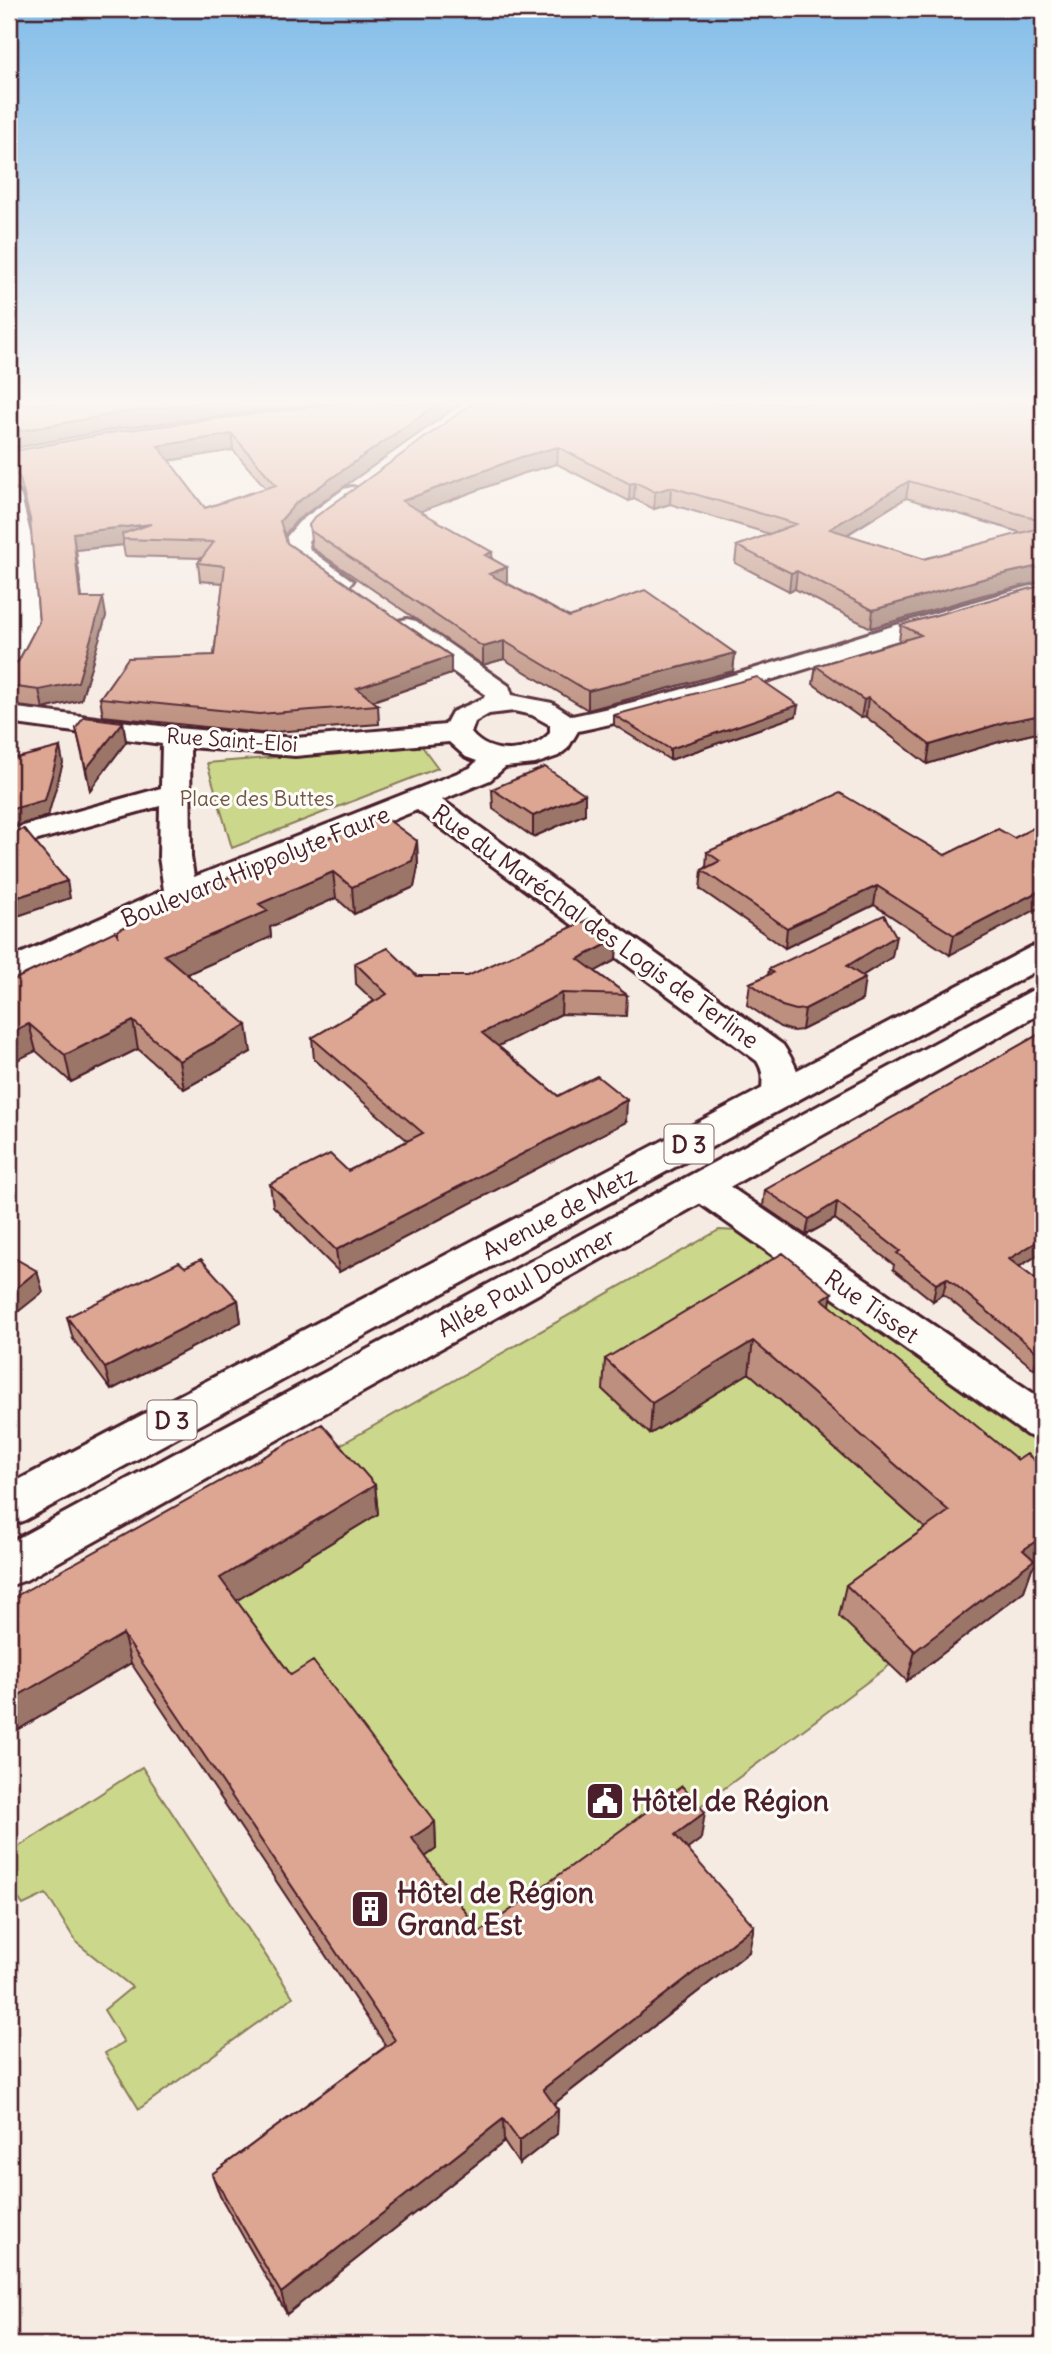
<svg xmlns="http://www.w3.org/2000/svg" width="1052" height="2354" viewBox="0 0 1052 2354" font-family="Delius,sans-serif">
<rect width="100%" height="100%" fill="#f6ebe3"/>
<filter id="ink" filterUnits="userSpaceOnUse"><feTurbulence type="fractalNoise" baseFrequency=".0143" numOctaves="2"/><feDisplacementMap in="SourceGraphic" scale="14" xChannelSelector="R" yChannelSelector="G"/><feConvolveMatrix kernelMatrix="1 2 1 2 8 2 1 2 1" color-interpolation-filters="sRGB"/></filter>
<g filter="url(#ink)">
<path fill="#cbd88b" stroke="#8a7c5b" stroke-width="2" d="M421,745L438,768L232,848L207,763Z
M719,1230L739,1231L1043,1448V1468L1009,1492L817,1331L604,1390L650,1434L749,1373L941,1542L840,1616L890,1665L683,1819L481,1958L414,1865L436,1848L295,1703L226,1607L377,1514L326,1453Z
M142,1767L293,1997L139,2109L105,2053L124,2042L104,2010L132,1987L77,1943L46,1894L23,1905L9,1885V1853Z"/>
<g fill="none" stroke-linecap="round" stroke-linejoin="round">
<g stroke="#4a1f2b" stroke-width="6">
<path id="street" d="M352,487L360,489L364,494L360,499L315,532L308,541L310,550L353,581L349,586C333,590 299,570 289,556C286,552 285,546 284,540L299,522L344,489Z
M9,489L17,491L21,496L31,537L40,640L19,679L9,681V649L14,640L9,564Z
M1043,583V599C887,638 737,698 578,731L568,748L558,756L535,764L505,767L490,780L442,800L783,1045C795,1064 807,1081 793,1103L780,1107L767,1103C756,1087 769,1080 757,1061L417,810L192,901L21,978L9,981V959L164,890L159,857L160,806L9,848V830L161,788L162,744L9,723V707L176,728L295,738L445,725L452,712L484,698L485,694L398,633L394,627L398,621L407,619L416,621L509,686L512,695L552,703L572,716C732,683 885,623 1043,583ZM514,711L532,715L550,725V733C531,754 490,757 471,733L475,722L489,714ZM449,742L466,757L477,761L470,768L194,877L191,857L190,747L295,756Z
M702,1173L716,1177L1043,1400V1440L1027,1435L688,1195L683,1186L688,1177Z"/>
</g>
<g stroke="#4a1f2b" stroke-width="6">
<path id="primary" d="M1043,944V967L25,1520L9,1526V1485L1031,947Z
M1043,987V1012L26,1580L9,1586V1543L1031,991Z"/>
</g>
<use href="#street" fill="#fdfcf7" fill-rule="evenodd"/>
<use href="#primary" fill="#fdfcf7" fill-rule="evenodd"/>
</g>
<path fill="#bd8f7e" stroke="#4a1f2b" stroke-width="2" fill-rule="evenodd" d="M342,403L297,520L285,535L287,543L451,656V674L373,701L378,705L379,724L261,733L103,716L100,698L214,655L223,583L200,581L198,563L201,558L125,556L123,545L76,550L82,598L106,616L81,700L43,709L9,705V664L18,662L39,622L31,525L24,495L19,489L9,487V452ZM233,450L266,488L205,508L169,461Z
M473,403H1043V581L983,595L871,628L795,589L789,591L735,563L737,546L770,534L670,504L654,509L634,499L629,501L557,464L521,474L420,511L492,559L507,583L569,617L735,653L733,671L588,710L504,659L483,665L312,548L309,525ZM906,498L1022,533L924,559L847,535Z
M1043,585V736L1037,733L1002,741L927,764L866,717L861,718L813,684L816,666L899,641L901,625Z
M798,705L796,716L670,760L614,725V715Z
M123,722L126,742L90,790L76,728Z
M492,789L585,794V814L533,837L493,809Z
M1014,838L950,955L874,905L785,948L700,889L702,870L706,868L707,852L945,855Z
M417,841L418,867L414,887L354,914L336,898L270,927L271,937L187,974L251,1052L184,1089L138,1049L71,1082L36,1051L9,982L118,935Z
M617,939L616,960L595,971L627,995L626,1016L561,1014L498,1046L558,1096L626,1122L339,1272L273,1206L270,1184L348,1171L408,1141L314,1059L312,1038L374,1001L356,984L355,963L417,976H468Z
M892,957L862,976V1000L802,1030L793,1031L780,1027L747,1005L750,983L768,975L769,969Z
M1043,1032V1252L1019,1267L1043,1285V1374L1037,1368L1034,1369L943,1294L933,1301L893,1269L894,1265L835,1219L806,1235L763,1206L765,1190Z
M185,1267L238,1300L241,1322L111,1390L73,1339L67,1317Z
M830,1306L1032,1568L1024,1591L907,1681L839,1616L846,1585L925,1528L749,1373L650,1434L603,1390L605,1359Z
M375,1485L378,1514L236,1600L291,1675L435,1822L436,1849L425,1857L480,1932L701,1839L687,1849L749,1952L554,2104L558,2110L557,2134L519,2164L504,2142L287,2314L220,2196L212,2174L386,2046L131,1663L9,1735V1600Z"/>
<path fill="#9a7467" stroke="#4a1f2b" stroke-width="2" d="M201,403H330L122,428L9,449V433L119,413Z
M439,403H462L297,520L282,538L280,521L296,503Z
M232,434L233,450L160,462L158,446Z
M558,447L557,464L521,474L403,518L402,501L521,457Z
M909,481L906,498L828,546L830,529Z
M635,482L634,499L629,501L630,484Z
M671,487L670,504L654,509L655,492Z
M151,524L123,539V545L76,550L84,616L73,533Z
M492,552L493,570L485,555Z
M1043,565V581L983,595L871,628L873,610L986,578Z
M507,567V585L489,574Z
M797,571L795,589L789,591L791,573Z
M103,598L106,616L81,700L43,709L39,690Z
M9,600L11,639L9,644Z
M504,641V659L483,665V647Z
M735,653L733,671L588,710V691Z
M451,656V674L358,706L357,688Z
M868,698L866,717L861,718L864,700Z
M798,705L796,716L670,760V749Z
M1041,715L1037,733L1002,741L927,764L930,745L1005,722Z
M123,722L126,742L90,790L86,769Z
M60,747L63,763L48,816L9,828V810Z
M585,794V814L533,837V816Z
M417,841L418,867L414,887L354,914L352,887Z
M333,872L336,898L270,927L271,937L169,982L164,955L259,904Z
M67,881L70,898L9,919V900Z
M877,886L874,905L785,948L787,928Z
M1043,889V906L950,955L954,935Z
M896,936L892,957L844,987L847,966Z
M617,939L616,960L578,981V959Z
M865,978L862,1000L802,1030L805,1009Z
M562,993L561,1014L483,1054L482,1033Z
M133,1021L138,1049L71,1082L65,1055Z
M29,1024L36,1051L9,1064V1033Z
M247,1025L251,1052L184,1089L179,1061Z
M627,1100L626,1122L339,1272L336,1250Z
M1043,1134V1146L1037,1140Z
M837,1202L835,1219L806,1235L809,1219Z
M1043,1238V1252L1005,1275L1009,1259Z
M37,1271L43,1292L9,1319V1294Z
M947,1278L943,1294L933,1301L936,1284Z
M832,1293L827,1324L822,1299Z
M238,1300L241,1322L111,1390L105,1368Z
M753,1341L749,1373L650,1434L652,1403Z
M1041,1352L1037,1368L1034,1369L1038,1353Z
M9,1417L15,1437L9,1440Z
M375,1485L378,1514L226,1607L220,1578Z
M1043,1536V1559L1032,1568L1024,1591L907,1681L915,1651L1023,1550Z
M123,1634L131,1663L9,1735V1701Z
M705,1812L701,1839L672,1861L675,1835Z
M435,1822L436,1849L414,1865L412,1838Z
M754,1926L749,1952L542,2113L543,2089Z
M558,2110L557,2134L519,2164V2141Z
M503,2119L504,2142L287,2314L281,2293Z"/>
<path fill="#dca693" stroke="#4a1f2b" stroke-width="2" fill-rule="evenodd" d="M9,403H201L119,413L9,433Z
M342,403H439L296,503L280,521L287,543L451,656L357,688L378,705L259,714L100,698L128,658L214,655L225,566L198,563L214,542L123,539L122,534L151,524L73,533L80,598H103L78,682L39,690L9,686V664L18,662L39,622L30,519L20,479L16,473L9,471V452L120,431ZM232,434L276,485L205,508L158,446Z
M473,403H1043V521L909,481L830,529L924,559L1043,527V565L986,578L873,610L797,571L791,573L737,546L796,524L671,487L655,492L635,482L630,484L558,447L521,457L402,501L492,552L485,555L507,567L489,574L569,617L645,590L735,653L588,691L504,641L483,647L311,531L309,525L315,517Z
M1043,585V716L1041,715L1005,722L930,745L868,698L864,700L816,666L921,635L901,625Z
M757,677L798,705L670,749L614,715Z
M84,717L123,722L86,769L76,728Z
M60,747L45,800L9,810V760Z
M545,767L585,794L533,816L492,789Z
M840,793L945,855L998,829L1014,838L1043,823V889L954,935L877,886L787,928L702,870L720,861L707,852Z
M383,816L417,841L412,861L352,887L333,872L259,904L268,911L164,955L247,1025L179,1061L133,1021L65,1055L29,1024L9,1033V982L115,931L118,935V930L212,884Z
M24,829L67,881L9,900V833Z
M884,915L896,936L847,966L865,978L805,1009L796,1010L782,1006L750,983L773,973L769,969Z
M589,919L617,939L578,959L627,995L562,993L482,1033L558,1096L597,1076L627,1100L336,1250L270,1184L330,1154L348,1171L423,1133L312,1038L387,994L355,963L388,948L417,976H468Z
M1043,1032V1134L1037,1140L1043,1144V1238L1009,1259L1043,1285V1354L1041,1352L1038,1353L947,1278L936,1284L897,1253L900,1251L837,1202L809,1219L765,1190Z
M783,1253L832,1293L822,1299L1018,1460L1027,1454L1043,1468V1536L1023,1550L1034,1560L915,1651L846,1585L949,1511L753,1341L652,1403L605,1359Z
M9,1255L37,1271L9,1294Z
M201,1259L238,1300L105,1368L67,1317L179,1262L185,1267Z
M322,1424L375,1485L220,1578L291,1675L313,1661L435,1822L412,1838L480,1932L682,1786L705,1812L675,1835L754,1926L543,2089L558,2110L519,2141L503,2119L281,2293L212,2174L395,2040L123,1634L9,1701V1600Z"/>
</g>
<linearGradient id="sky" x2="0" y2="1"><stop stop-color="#82bde9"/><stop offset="0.55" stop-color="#fbf6f2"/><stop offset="1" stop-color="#fbf6f2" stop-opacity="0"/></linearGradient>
<rect width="1052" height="732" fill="url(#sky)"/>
<defs>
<g id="civic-square" transform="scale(2.0125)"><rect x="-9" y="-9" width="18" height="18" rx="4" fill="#4a1f2b" stroke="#fdfcf7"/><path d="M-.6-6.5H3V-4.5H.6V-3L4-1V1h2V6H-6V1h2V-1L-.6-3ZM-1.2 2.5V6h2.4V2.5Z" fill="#fff"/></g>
<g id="building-square" transform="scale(2.0125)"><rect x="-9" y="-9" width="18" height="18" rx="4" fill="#4a1f2b" stroke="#fdfcf7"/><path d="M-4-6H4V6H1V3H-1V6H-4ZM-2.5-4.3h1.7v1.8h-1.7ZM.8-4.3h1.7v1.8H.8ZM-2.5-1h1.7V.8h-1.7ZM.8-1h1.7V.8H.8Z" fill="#fff"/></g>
</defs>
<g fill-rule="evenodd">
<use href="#civic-square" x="605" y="1801"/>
<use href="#building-square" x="370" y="1909"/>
</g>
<g text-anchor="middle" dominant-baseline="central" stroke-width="6" stroke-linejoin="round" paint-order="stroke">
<g font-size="21" fill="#4a1f2b" stroke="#fdfcf7">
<text transform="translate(232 740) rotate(4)">Rue Saint-Eloi</text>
</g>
<g font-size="21" fill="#715648" stroke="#fdfcf7">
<text x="257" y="798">Place des Buttes</text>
</g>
<g fill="#fdfcf7" stroke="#806168" stroke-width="2">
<rect x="664.5" y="1124.5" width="49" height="39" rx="5"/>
<rect x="147.5" y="1400.5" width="49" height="39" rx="5"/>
</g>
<g font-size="23" font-weight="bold" fill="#4a1f2b">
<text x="689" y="1144">D 3</text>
<text x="172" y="1420">D 3</text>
</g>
<g font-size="24" fill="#4a1f2b" stroke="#fdfcf7">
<text transform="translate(255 866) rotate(-22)">Boulevard Hippolyte Faure</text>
<text transform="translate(596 926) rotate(36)">Rue du Maréchal des Logis de Terline</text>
<text transform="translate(559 1213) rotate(-28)">Avenue de Metz</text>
<text transform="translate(526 1282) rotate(-29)">Allée Paul Doumer</text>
<text transform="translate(872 1306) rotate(35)">Rue Tisset</text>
</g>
<g font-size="28" font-weight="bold" fill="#4a1f2b" stroke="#fdfcf7" text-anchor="start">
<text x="632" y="1801">Hôtel de Région</text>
<text x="397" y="1893">Hôtel de Région<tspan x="397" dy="32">Grand Est</tspan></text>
</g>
</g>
<rect width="1052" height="2354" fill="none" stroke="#fdfcf7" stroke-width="35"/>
<rect x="18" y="18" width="1017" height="2319" fill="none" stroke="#4a1f2b" stroke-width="2.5" filter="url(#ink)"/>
</svg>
